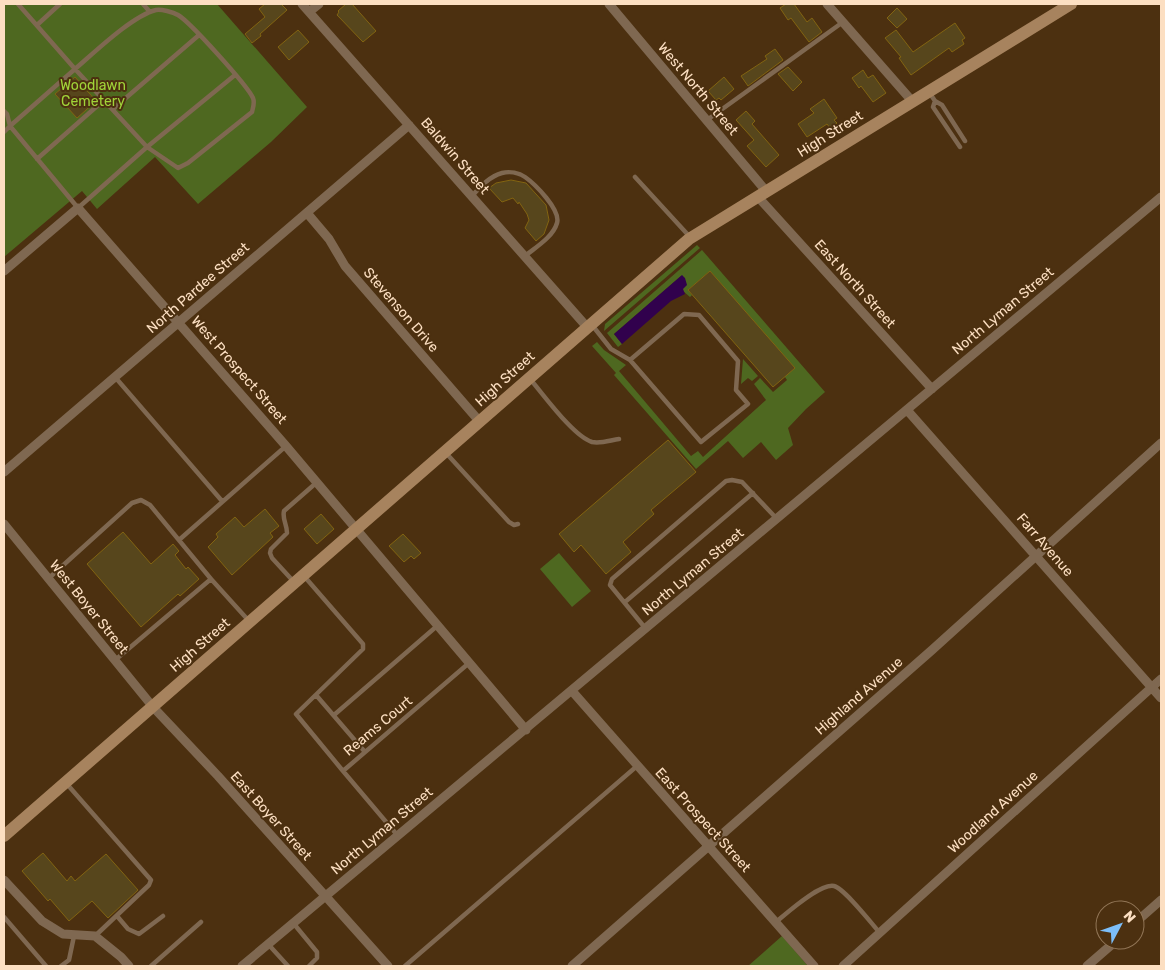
<svg xmlns="http://www.w3.org/2000/svg" width="1165" height="970" viewBox="0 0 1165 970" font-family="Rubik,sans-serif">
<rect width="100%" height="100%" fill="#4c3010"/>
<path fill="#4e6820" d="M4,4H217L307,107L271,142L198,204L155,157L97,209L82,191L4,257Z
M697,245L700,248L604,331L605,324Z
M702,250L825,392L806,409L788,428L793,445L776,460L761,442L743,458L728,441L696,469L614,375L616,373L592,346L597,342L604,350L626,365L619,371L691,456L698,451L703,457L766,400L754,384L760,378L773,392L787,380L722,285L710,271L688,290L692,295L690,297L683,291L681,276L614,334L622,344L618,347L607,333Z
M743,359L758,376L752,381L748,378L741,384Z
M559,553L591,591L572,607L540,569Z
M782,936L808,966H748Z"/>
<path fill="#31014d" d="M682,275L685,278L687,285L683,289L685,294L671,301L622,344L614,334Z"/>
<path fill="#57461c" stroke="#826411" d="M265,4H281L287,10L260,34L261,36L252,43L245,34L265,17L259,9Z
M346,4H352L376,31L363,42L337,15L339,12L338,11Z
M786,4H794L807,22L812,18L822,32L809,42L791,18L788,20L780,8Z
M897,8L907,19L897,28L887,18Z
M955,23L965,38L962,40L964,44L952,52L949,48L911,75L899,58L901,57L885,38L896,30L913,52Z
M298,30L309,42L289,60L278,47Z
M775,49L783,60L748,86L741,76L767,59L765,56Z
M788,67L802,82L793,91L778,74Z
M863,70L868,78L873,75L886,93L873,102L861,86L859,88L852,78Z
M75,77L96,101L77,118L55,94Z
M724,77L734,89L721,100L719,98L716,100L708,91Z
M824,99L837,118L834,120L837,123L830,128L827,124L807,137L798,124L814,113L810,109Z
M746,111L755,121L752,124L779,155L766,167L747,146L754,140L736,120Z
M511,180L526,183L546,205L549,220L544,234L536,241L525,228L529,220L527,214L519,202L518,204L513,198L502,202L489,188L496,183Z
M710,271L795,368L773,387L688,290Z
M668,440L696,472L651,510L654,514L623,542L631,552L606,574L581,545L574,552L559,534Z
M265,509L279,526L270,533L273,537L232,575L208,547L218,537L216,534L235,517L244,527Z
M321,514L334,529L317,544L304,529Z
M123,532L151,564L173,544L179,551L175,555L186,569L188,567L199,579L180,596L178,594L141,627L87,564Z
M403,534L421,553L414,559L411,556L404,562L389,546Z
M43,853L67,881L71,876L75,881L106,854L138,890L108,918L92,901L69,921L50,899L48,901L22,871Z"/>
<g fill="none" stroke-linecap="round" stroke-linejoin="round">
<path stroke="#7f6851" stroke-width="4.5" d="M18,4L75,69C95,52 132,16 156,10C161,9 173,12 178,15C190,22 247,85 253,98C255,103 253,107 252,112L188,163L178,168L147,147L235,75
M143,4L150,12
M37,25L60,4
M75,69L147,147L78,208L10,126Z
M929,92L935,101L933,107L960,147
M935,101L942,105L965,141
M113,109L199,35
M4,111L7,114L10,126L4,132
M707,120L843,22
M37,159L104,100
M635,177L690,237
M472,196C480,187 490,176 502,173C510,171 519,173 525,177C535,184 561,210 557,223C553,237 536,247 525,256
M592,325L611,349L630,360L701,442L748,404L736,390L738,361L699,315L684,314L630,360
M115,377L222,501
M530,379C544,395 573,436 592,442C601,444 611,440 619,439
M446,453L509,522L514,525L518,524
M179,540L286,446
M304,576L363,644V649L296,714L343,771
M49,578L132,503L141,500L150,505L211,579
M294,582L272,558L270,553L271,549L287,533C287,524 282,519 284,511L316,483
M625,602L753,493
M646,629L610,585L612,579L726,481L732,480L742,482L777,519
M114,661L211,579L249,621
M316,695L365,752
M334,715L437,626
M66,783L151,880L149,885L95,936
M398,836L343,771L469,663
M117,916L128,929L139,934L163,916
M4,917L46,966
M776,922C787,913 820,883 834,886C844,888 872,924 880,933
M294,924L317,952V958L309,966
M268,944L288,966
M61,966L69,960L74,936
M151,966L201,922
M405,966L637,766"/>
<path stroke="#7f6851" stroke-width="9" d="M302,4L587,327
M609,4L766,191
M827,4L912,101
M309,12L319,4
M758,197L932,389
M307,213L329,239L345,266L480,422
M4,271L78,208L286,446L526,730
M907,410L1161,698
M4,472L409,125
M4,524L153,707L218,776L388,966
M572,691L814,966
M4,880L42,921L63,934L95,936L121,957L129,966
M1135,923L1161,900
M242,966L1161,197
M572,966L932,650L1161,443
M843,966L1161,679
M1087,966L1117,940"/>
<path stroke="#a7835e" stroke-width="12" d="M4,836L689,239L1071,4"/>
</g>
<g text-anchor="middle" dominant-baseline="central" stroke-width="4" stroke-linejoin="round" paint-order="stroke">
<g font-size="14" fill="#a0d439" stroke="#4c3010">
<text x="93" y="85">Woodlawn<tspan x="93" dy="16">Cemetery</tspan></text>
</g>
<g font-size="14" fill="#fcdfc2" stroke="#4c3010">
<text transform="translate(698 89) rotate(50)">West North Street</text>
<text transform="translate(830 134) rotate(-32)">High Street</text>
<text transform="translate(455 156) rotate(49)">Baldwin Street</text>
<text transform="translate(855 284) rotate(48)">East North Street</text>
<text transform="translate(198 288) rotate(-41)">North Pardee Street</text>
<text transform="translate(401 310) rotate(49)">Stevenson Drive</text>
<text transform="translate(1003 311) rotate(-40)">North Lyman Street</text>
<text transform="translate(239 370) rotate(49)">West Prospect Street</text>
<text transform="translate(505 379) rotate(-42)">High Street</text>
<text transform="translate(1045 545) rotate(49)">Farr Avenue</text>
<text transform="translate(693 572) rotate(-40)">North Lyman Street</text>
<text transform="translate(89 607) rotate(51)">West Boyer Street</text>
<text transform="translate(200 645) rotate(-41)">High Street</text>
<text transform="translate(859 696) rotate(-41)">Highland Avenue</text>
<text transform="translate(378 726) rotate(-40)">Reams Court</text>
<text transform="translate(993 812) rotate(-42)">Woodland Avenue</text>
<text transform="translate(271 816) rotate(48)">East Boyer Street</text>
<text transform="translate(703 820) rotate(48)">East Prospect Street</text>
<text transform="translate(382 831) rotate(-40)">North Lyman Street</text>
</g>
</g>
<rect width="1165" height="970" fill="none" stroke="#fcdfc2" stroke-width="10"/>
<g transform="translate(1120 925) rotate(49)"><circle r="24" fill="#4c3010" stroke="#927657"/>
<path d="M0-4L9 19L0 12L-9 19Z" fill="#7cbef9"/>
<text y="-8" font-size="14" font-weight="bold" text-anchor="middle" fill="#fcdfc2">N</text>
</g>
</svg>
